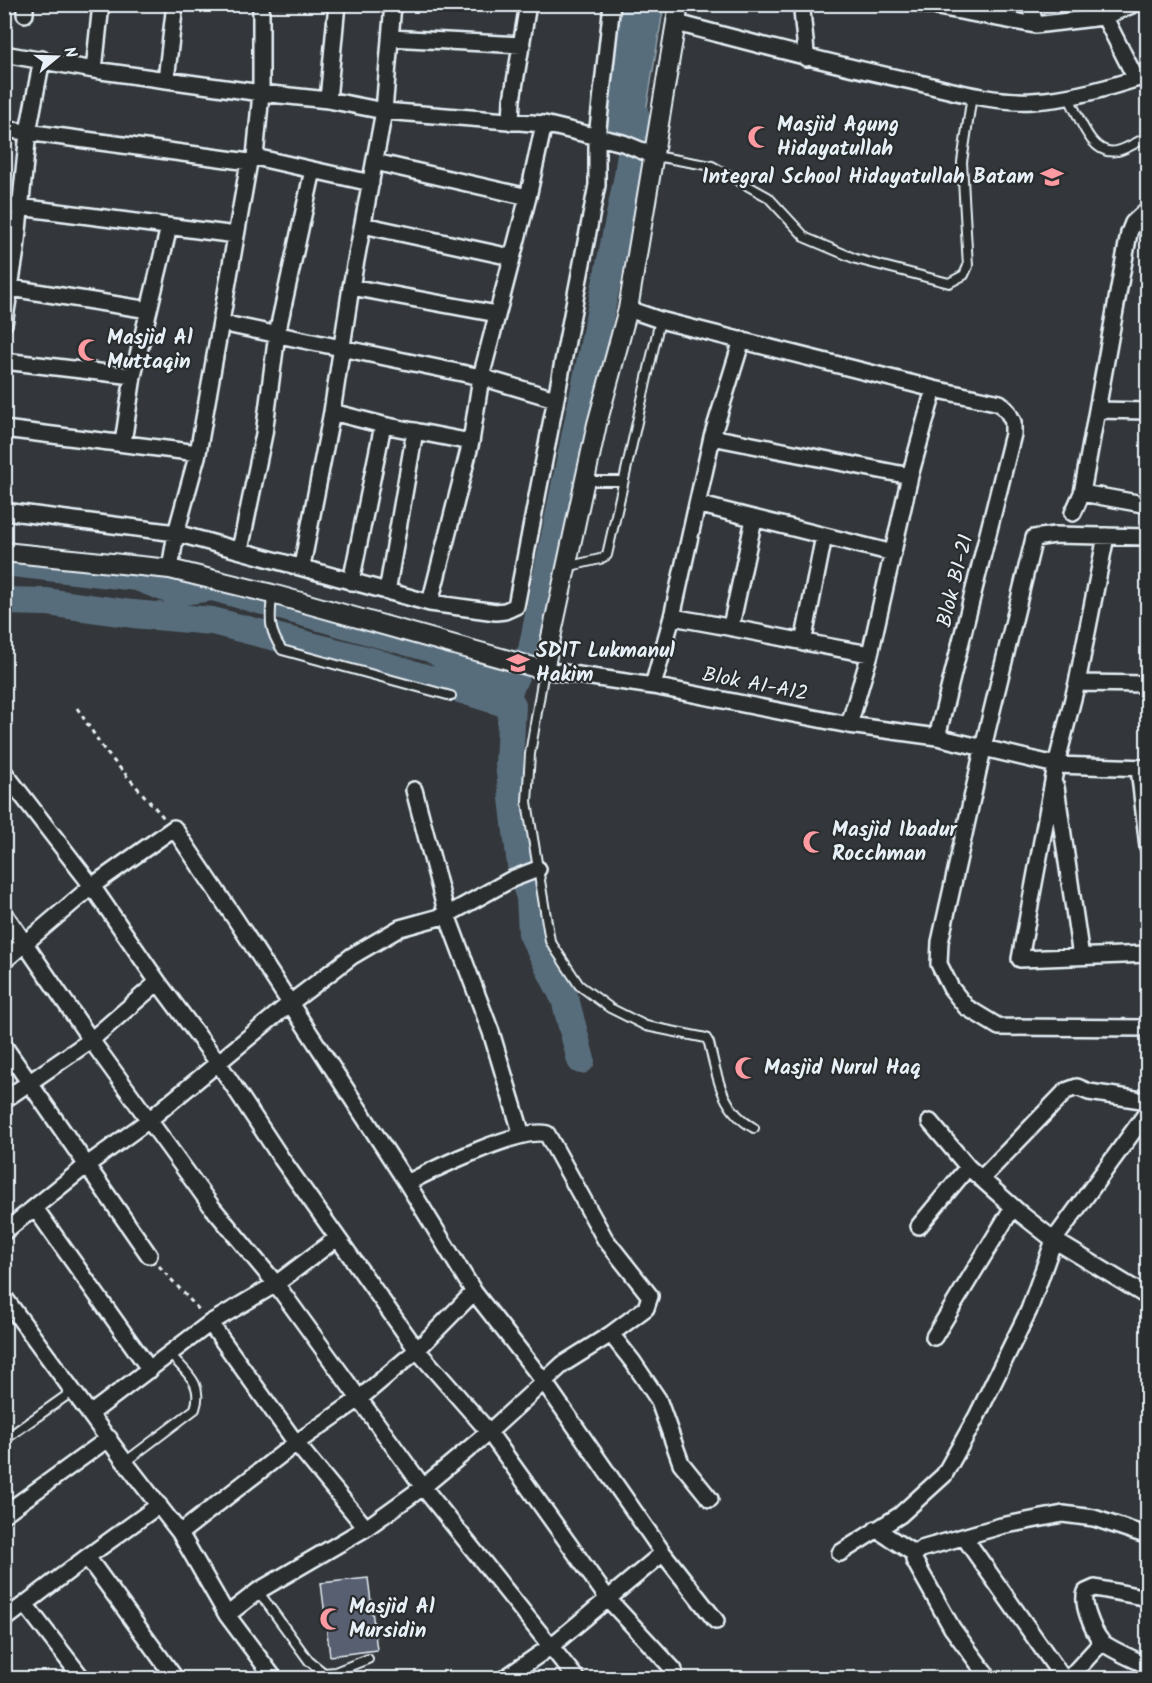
<svg xmlns="http://www.w3.org/2000/svg" width="1152" height="1683" viewBox="0 0 1152 1683" font-family="Kalam,sans-serif">
<rect width="100%" height="100%" fill="#33373b"/>
<filter id="ink" filterUnits="userSpaceOnUse"><feTurbulence type="fractalNoise" baseFrequency=".0167" numOctaves="2"/><feDisplacementMap in="SourceGraphic" scale="12" xChannelSelector="R" yChannelSelector="G"/><feConvolveMatrix kernelMatrix="1 2 1 2 8 2 1 2 1" color-interpolation-filters="sRGB"/></filter>
<g filter="url(#ink)">
<path fill="#596d7b" stroke="#92a2ad" stroke-width="1.5" d="M620,5H664L639,153L605,145Z"/>
<g fill="none" stroke-linecap="round" stroke-linejoin="round">
<path stroke="#596d7b" stroke-width="28" d="M4,562L137,577L176,592L213,587L430,648L509,690L520,664L531,655L628,176L636,116
M4,601L47,602L133,614L212,621L366,660L512,705L509,764L522,873L530,897L532,933L565,999L581,1060"/>
</g>
<path fill="#585e6f" stroke="#e8f1f8" stroke-width="1.5" d="M368,1578L377,1650L330,1656L321,1583Z"/>
<g fill="none" stroke-linecap="round" stroke-linejoin="round">
<g stroke="#e8f1f8" stroke-width="12">
<path id="service" d="M1069,98C1079,116 1091,157 1117,151C1127,149 1138,141 1148,137
M655,156L712,166L768,197L806,238L856,259L949,283L964,275L968,266L962,162L972,95
M585,481H623
M566,567L600,559L607,555L660,320
M272,595C270,619 268,629 282,650L451,696
M544,670L530,754L527,802L550,941L579,985L610,1008L646,1026L706,1038L709,1043C717,1076 721,1110 754,1128
M4,1440L73,1391
M125,1462L195,1409C204,1383 186,1373 170,1354
M258,1591L309,1661L324,1673L335,1672L368,1659"/>
</g>
<g stroke="#e8f1f8" stroke-width="20">
<path id="minor" d="M802,4C802,23 806,40 806,58
M922,4L1035,25L1103,17L1134,4
M1030,4L1035,25
M1098,4L1136,79
M25,14V4
M677,23C755,44 833,64 911,81C950,90 992,103 1032,101C1073,99 1110,87 1148,75
M390,38L522,45
M4,54L94,70L261,93L328,100L384,111L544,124L623,143L655,156
M94,70L101,4
M166,80L175,4
M328,100L337,4
M511,122L512,100L528,4
M4,129L249,162
M255,157L371,183
M375,162L528,197
M4,205L236,235
M363,225L511,257
M351,287L497,314
M11,288L149,310
M628,309L660,320L934,389L1000,403L1008,412L1013,422V434L937,737
M221,323L481,377L555,399
M4,324L16,250L28,132L42,59
M4,361L133,376
M1097,410L1148,411
M332,412L383,425L471,442
M4,429L198,453
M712,437L910,476
M123,443L133,376L169,227
M1082,493L1148,505
M697,504L893,553
M4,511L176,533L430,603L496,612L505,611L516,606L597,185V137L612,4
M1073,513L1082,493L1129,233L1133,223L1148,209
M1106,536L1077,683L1056,765L1020,959L1148,954
M1148,537L1055,535L1034,538L987,731L940,942L939,964L951,988L966,1007L999,1027L1148,1028
M240,550L264,434L277,334L313,170
M302,566L332,412L351,287L384,111L393,4
M170,569L176,533L198,453L249,162L255,157L261,93V4
M351,582L383,425
M387,592L415,431
M430,603L471,442L481,377L528,197L544,124
M672,617C739,628 804,643 870,654
M731,626L754,519
M803,643L824,536
M544,670L653,686L849,725L937,737L1056,765L1148,768
M1077,683L1148,684
M653,686L672,617L712,437L742,340
M849,725L870,654L910,476L934,389
M1139,768L1148,847
M4,772L92,886L158,982L219,1064L281,1158L417,1350L489,1432L608,1599L674,1670
M1056,787L1081,957
M414,790L447,915L491,1032L522,1135
M4,913L91,1040L212,1207L276,1284L423,1487L576,1678
M4,961L92,886L174,828L236,920L407,1183L474,1292L545,1383L663,1553L716,1621
M4,1046L149,1255
M4,1100L91,1040L158,982
M930,1122L968,1167L1021,1214L1054,1240L1148,1297
M981,1179L1066,1091L1077,1087L1089,1092L1148,1101
M35,1208L150,1370
M919,1226L968,1167
M4,1232L87,1165L149,1120L289,1004L352,956L400,928L447,915L512,879L538,869
M4,1297L125,1462L180,1533L227,1615L274,1678
M210,1323L296,1443L366,1528
M611,1334L633,1362L658,1399L681,1463L710,1499
M934,1337L1013,1207
M90,1414L210,1323L276,1284L337,1238
M4,1514L109,1438
M876,1529L915,1554
M180,1533L296,1443L359,1399L417,1350L474,1292
M964,1537L1063,1678
M840,1553L900,1515L944,1475L977,1416L1029,1310L1054,1240L1148,1111
M87,1557L175,1678
M1148,1598L1095,1588L1086,1592C1081,1603 1093,1631 1101,1641C1107,1648 1138,1661 1148,1666
M25,1604L82,1678
M227,1615L258,1591L366,1528L423,1487L489,1432L563,1364L611,1334L646,1308L650,1296L605,1239L547,1134C522,1126 432,1170 407,1183
M4,1620L87,1557L159,1505
M505,1678L550,1647L663,1553
M989,1678L952,1628L914,1560L915,1554L921,1549L1001,1526L1063,1514L1094,1518L1148,1536
M1069,1678L1102,1642"/>
</g>
<g stroke="#e8f1f8" stroke-width="22">
<path id="tertiary" d="M4,552L170,569L272,594L544,670L597,424L628,309L679,4"/>
</g>
<path stroke="#e8f1f8" stroke-width="3" stroke-dasharray="4.5 4.5" stroke-linecap="butt" d="M77,708L105,751L164,818
M159,1266L201,1312"/>
<use href="#service" stroke="#2a2d2e" stroke-width="8"/>
<use href="#minor" stroke="#2a2d2e" stroke-width="15"/>
<use href="#tertiary" stroke="#2a2d2e" stroke-width="18"/>
</g>
</g>
<defs>
<g id="mosque-bare" transform="scale(1.8)"><path d="M3.5-4.9A6 6 0 1 0 3.5 4.9A5 5 0 1 1 3.5-4.9Z" fill="#ff9aa2" stroke="#2a2d2e" stroke-width="2.5" paint-order="stroke"/></g>
<g id="school-bare" transform="scale(1.8)"><path d="M0-5L7-2L0 1L-7-2ZM-4 1L0 2.5L4 1V4Q0 6-4 4Z" fill="#ff9aa2" stroke="#2a2d2e" stroke-width="2.5" paint-order="stroke"/></g>
</defs>
<g fill-rule="evenodd">
<use href="#mosque-bare" x="759" y="137"/>
<use href="#school-bare" x="1052" y="177"/>
<use href="#mosque-bare" x="89" y="350"/>
<use href="#school-bare" x="518" y="663"/>
<use href="#mosque-bare" x="814" y="842"/>
<use href="#mosque-bare" x="746" y="1068"/>
<use href="#mosque-bare" x="331" y="1619"/>
</g>
<g text-anchor="middle" dominant-baseline="central" stroke-width="4.5" stroke-linejoin="round" paint-order="stroke">
<g font-size="21" font-weight="bold" fill="#e8f1f8" stroke="#2a2d2e" text-anchor="start">
<text x="777" y="125">Masjid Agung<tspan x="777" dy="24">Hidayatullah</tspan></text>
<text x="1034" y="177" text-anchor="end">Integral School Hidayatullah Batam</text>
<text x="107" y="338">Masjid Al<tspan x="107" dy="24">Muttaqin</tspan></text>
<text x="536" y="651">SDIT Lukmanul<tspan x="536" dy="24">Hakim</tspan></text>
<text x="832" y="830">Masjid Ibadur<tspan x="832" dy="24">Rocchman</tspan></text>
<text x="764" y="1068">Masjid Nurul Haq</text>
<text x="349" y="1607">Masjid Al<tspan x="349" dy="24">Mursidin</tspan></text>
</g>
<g font-size="21" fill="#e8f1f8" stroke="#2a2d2e">
<text transform="translate(956 581) rotate(-76)">Blok B1-21</text>
<text transform="translate(755 685) rotate(11)">Blok A1-A12</text>
</g>
</g>
<rect width="1152" height="1683" fill="none" stroke="#2a2d2e" stroke-width="24"/>
<rect x="12" y="12" width="1128" height="1659" fill="none" stroke="#e8f1f8" stroke-width="2" filter="url(#ink)"/>
<g transform="translate(57 57) rotate(71)" stroke="#2a2d2e" stroke-width="4.5" paint-order="stroke">
<path d="M0-4.5L10 22L0 15L-10 22Z" fill="#e8f1f8"/>
<text y="-9" font-size="16" font-weight="bold" text-anchor="middle" fill="#e8f1f8">N</text>
</g>
</svg>
